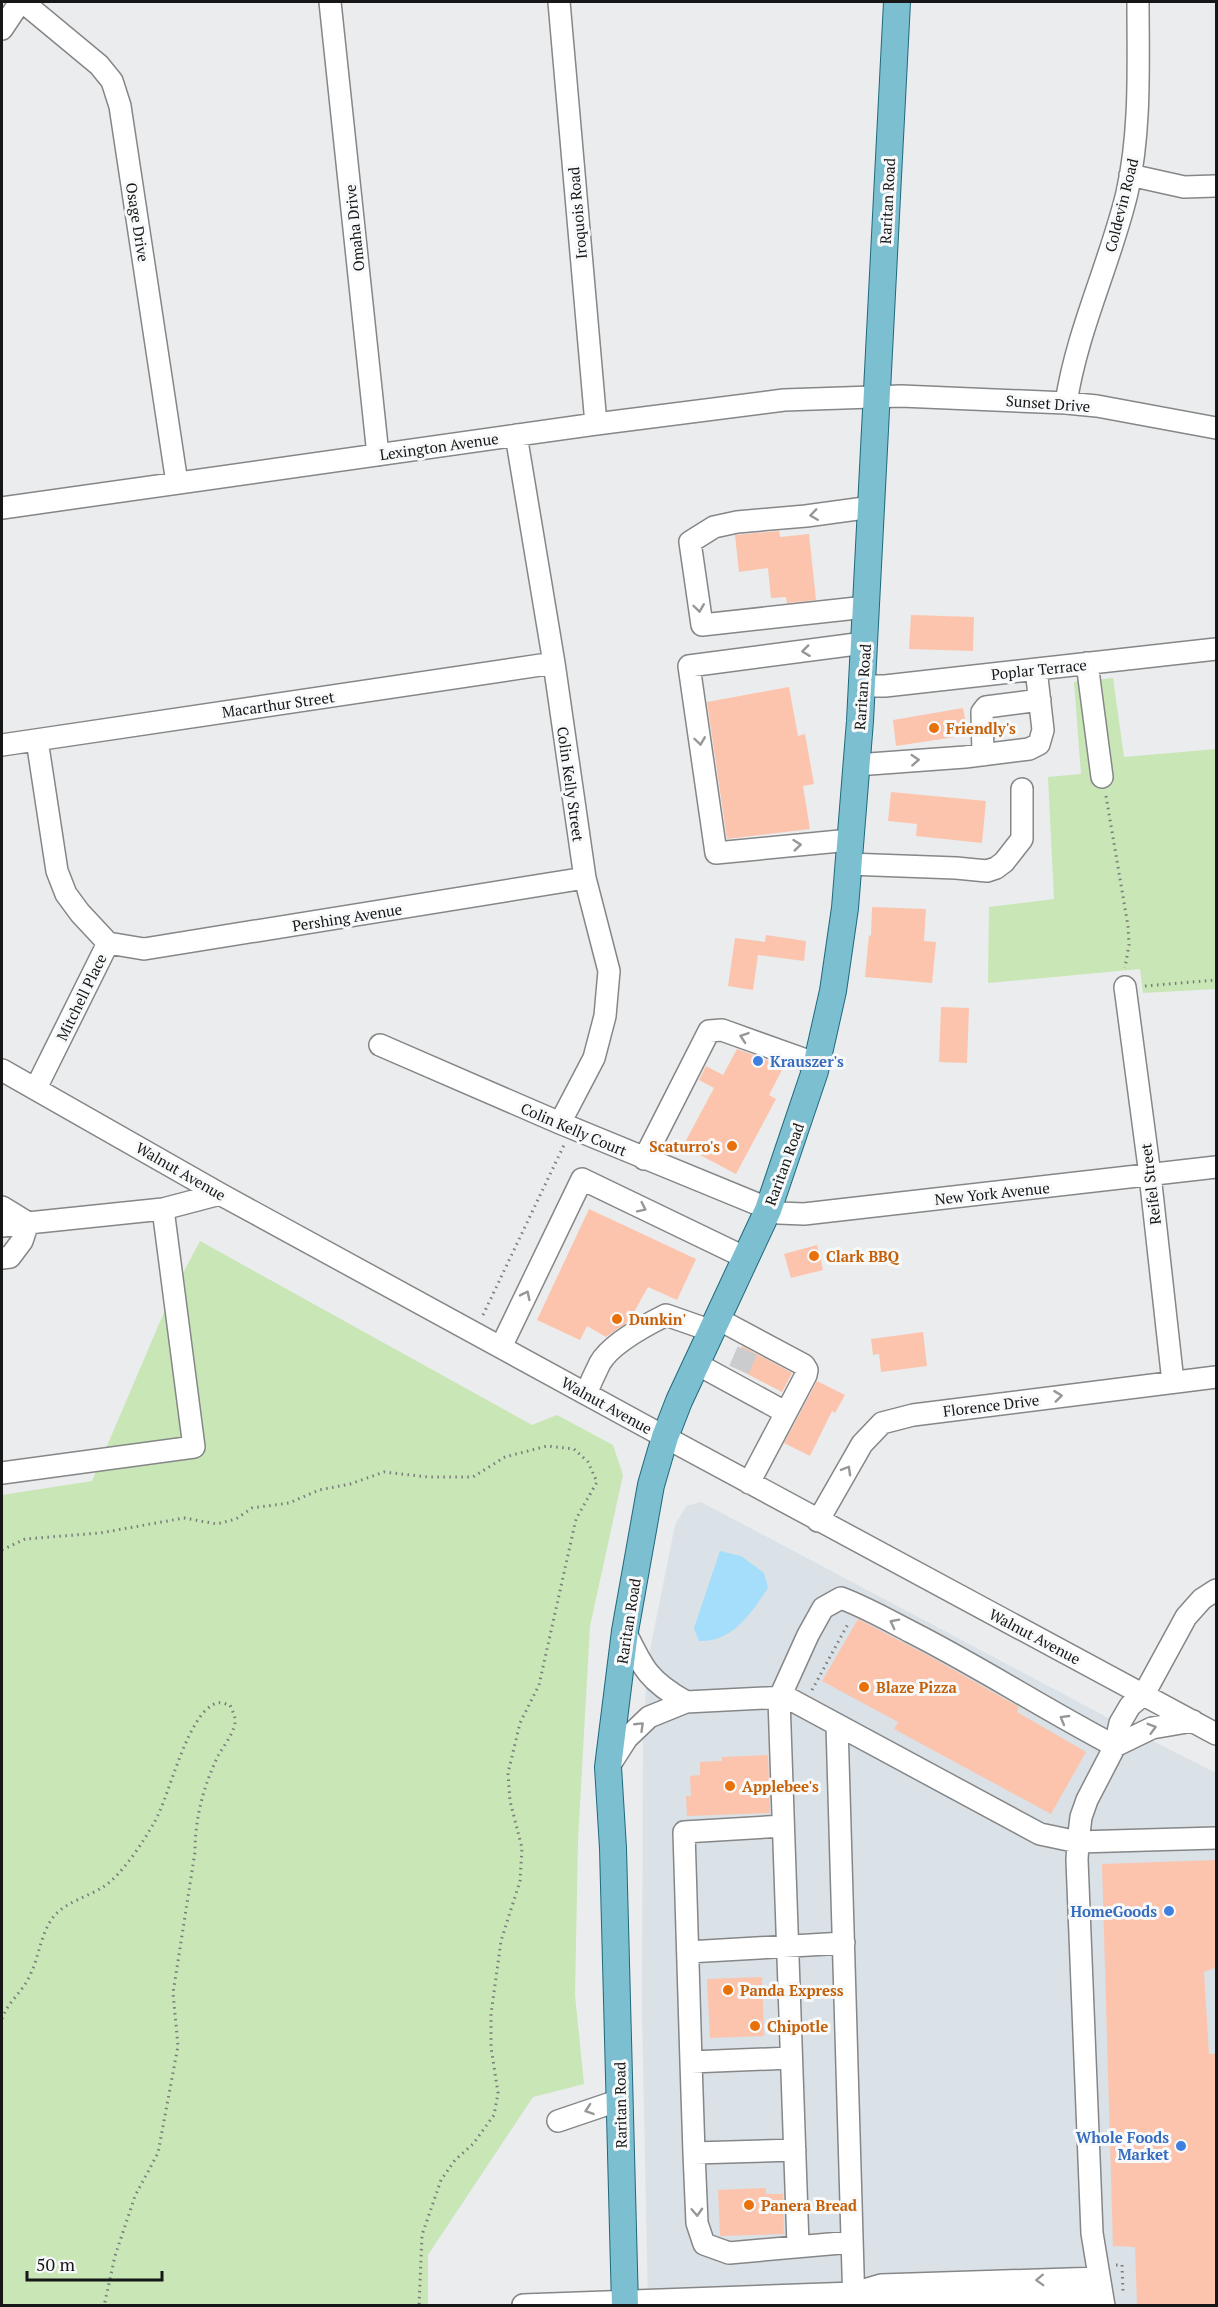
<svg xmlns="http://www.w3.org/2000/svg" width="1218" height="2307" viewBox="0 0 1218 2307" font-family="'PT Serif',serif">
<rect width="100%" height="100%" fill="#ebeced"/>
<path fill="#dae1e7" d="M701,1502L1133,1731L1216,1773V2305L648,2306L642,2013L643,1731L648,1660L675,1525L686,1506Z"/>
<path fill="#c8e6b6" d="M1113,678L1124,757L1216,749V989L1143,993L1140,969L988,983L989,907L1054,899L1048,777L1081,774L1074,682Z
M200,1241L532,1425L557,1415L613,1445L623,1475L590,1626L578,1840L575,1995L584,2084L533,2097L428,2255V2305H2V1495L92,1481L171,1296Z"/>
<path fill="#a4defa" d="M720,1551L741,1556L764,1573L768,1588C751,1613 733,1642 699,1641L694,1628Z"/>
<path fill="#fcc4ad" d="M779,531L780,537L809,534L816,600L787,603L786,597L771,598L768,568L739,572L735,535Z
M911,615L974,617L973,651L909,649Z
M789,687L798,736L805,734L814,784L803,786L810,829L727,839L707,702Z
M963,708L968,735L896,746L893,720Z
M891,792L986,801L982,843L916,836L917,824L888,821Z
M872,907L926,909L924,941L936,942L932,983L865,977L869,935L871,936Z
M766,935L806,941L804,961L758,955L753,990L728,986L735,938L765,942Z
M941,1007L969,1008L967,1063L939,1062Z
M737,1049L784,1066L769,1095L776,1099L736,1174L683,1146L714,1088L699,1080L706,1066L723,1075Z
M589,1209L696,1259L677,1300L648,1287L629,1321L606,1337L587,1326L580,1340L537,1320Z
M817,1245L823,1270L791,1278L784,1254Z
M923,1332L927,1366L881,1372L879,1354L873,1355L871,1339Z
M742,1346L792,1373L782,1392L732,1366Z
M817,1381L845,1395L835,1413L832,1411L810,1456L784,1443Z
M858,1619L931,1657L1019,1707L1017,1712L1086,1752L1051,1814L894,1729L898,1722L822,1681Z
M768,1755L770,1813L687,1816L686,1796H691L690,1776L700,1775V1762L722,1761V1757Z
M1216,1860L1215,1968L1204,1972L1209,2054H1216V2306H1137L1135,2247L1113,2246L1102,1864Z
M762,1977L764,2036L710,2038L707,1979Z
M766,2188V2194H783L784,2234L720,2236L718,2190Z"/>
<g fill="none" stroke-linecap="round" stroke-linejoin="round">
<path stroke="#cbcccd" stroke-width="21" stroke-dasharray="21 10" stroke-linecap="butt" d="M739,1370L748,1349"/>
<g stroke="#858687" stroke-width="24">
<path id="minor" d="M23,2L99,65L112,81L120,106L177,483
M330,2L378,455
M559,2L596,424
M2,29L20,2
M1130,175L1184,187L1216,186
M1066,403C1077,330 1110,264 1127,193C1141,130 1138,65 1138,2
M516,435L554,663L585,878L609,971L605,1016L594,1058L560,1123
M2,508L596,424L784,400L901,396L1066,403L1097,406L1216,428
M866,607L702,625L690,542L714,527L737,522L806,516L872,507
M1087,663L1102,777
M862,686H885L1216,649
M37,740L57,871L66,894L80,913L108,943
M2,745L554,663
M983,755L982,712L986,707L1040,700
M856,765L965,757L1029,749L1039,744L1043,730L1036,669
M850,840L716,853L689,666L864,643
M848,864L956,868L987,871L996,868L1004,862L1022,839V789
M108,943L144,949L585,878
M1125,987L1150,1175L1173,1382
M380,1045L560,1123L779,1213L804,1214L1216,1167
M2,1070L220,1194L665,1437L1216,1734
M36,1088L108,943
M644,1159L709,1031L722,1030L817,1064
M2,1207L28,1223L163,1209L220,1194
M2,1226L28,1223L22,1241L10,1257L2,1258
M718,1319L804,1365L807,1370L806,1375L749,1483
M501,1347L582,1179L746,1258
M697,1364L785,1412
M586,1394C590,1384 595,1373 600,1363C611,1344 646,1325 666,1315L712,1331
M2,1473L194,1447L163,1209
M818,1521L862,1444L882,1423L913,1415L1216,1377
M1216,1590L1202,1599L1186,1617L1144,1694L1130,1706L1120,1723L1115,1746L1087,1800L1081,1817L1078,1842L1216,1838
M625,1631C643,1669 649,1681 686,1702
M837,1725L854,2306
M1115,1746L1152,1728L1193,1721
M609,1766L627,1738L649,1717L686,1702L786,1697L1040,1834L1078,1842L1077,1860L1092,2233L1104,2306
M688,1952L844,1943
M791,2058L691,2062L694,2153L795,2150
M691,2062L684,1832L783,1826
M558,2121L620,2100
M694,2153L697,2223L704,2244L729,2253L852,2242
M798,2245L779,1699L808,1635L823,1608L841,1598C865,1607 888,1620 911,1632C980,1667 1046,1710 1115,1746
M854,2293L881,2302L1102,2295
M523,2305L854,2293L881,2285L1099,2278"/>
</g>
<g stroke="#20697c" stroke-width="28">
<path id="major" d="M625,2306L613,1848L608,1767L625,1631L651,1485L665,1437L679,1401L768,1210L815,1071L833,991L845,908L860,721L897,2"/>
</g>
<path stroke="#7a7b7b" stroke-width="3" stroke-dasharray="1.5 4.5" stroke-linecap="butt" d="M1106,796L1128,926L1129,945L1125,968
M1145,986L1216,980
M483,1315L564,1145
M2,1550L25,1539L100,1533L184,1518L217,1524L236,1519L252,1508L289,1503L319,1490L350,1484L384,1472L428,1477H473L505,1457L547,1446L574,1449L588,1462L597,1482L576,1519L539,1685L520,1723L508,1773L510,1801L522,1848L520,1881L501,1941L491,2014V2047L498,2093L494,2115L473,2144L455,2160L441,2180L422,2235L419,2306
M812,1690L849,1622
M2,2019C8,2001 24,1991 31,1973C40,1954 41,1930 56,1914C67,1902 89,1896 103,1887C122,1875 143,1842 154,1823C170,1796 187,1712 217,1703C221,1702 226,1704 230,1705C233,1712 237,1719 234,1727C231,1737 223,1747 218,1756C203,1787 195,1819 195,1852L173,1993L178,2046L158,2153L135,2196L115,2256L104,2306
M1116,2265H1122L1123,2292"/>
<use href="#minor" stroke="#fff" stroke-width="21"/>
<use href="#major" stroke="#7cbfd1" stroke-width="26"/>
</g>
<defs><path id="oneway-chevron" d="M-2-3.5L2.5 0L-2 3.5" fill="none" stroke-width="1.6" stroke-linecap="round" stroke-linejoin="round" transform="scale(1.5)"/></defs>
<g stroke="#979797">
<use href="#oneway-chevron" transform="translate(814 515) rotate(172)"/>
<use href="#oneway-chevron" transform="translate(699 608) rotate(82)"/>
<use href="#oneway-chevron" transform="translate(806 651) rotate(173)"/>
<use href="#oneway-chevron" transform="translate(700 741) rotate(82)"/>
<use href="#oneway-chevron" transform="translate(915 760) rotate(-4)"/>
<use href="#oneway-chevron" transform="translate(797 845) rotate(-6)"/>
<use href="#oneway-chevron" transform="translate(744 1037) rotate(-161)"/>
<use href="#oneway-chevron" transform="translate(642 1208) rotate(26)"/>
<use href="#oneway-chevron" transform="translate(526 1295) rotate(-64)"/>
<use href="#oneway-chevron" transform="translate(1058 1396) rotate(-7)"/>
<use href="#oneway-chevron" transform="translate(847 1470) rotate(-60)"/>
<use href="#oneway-chevron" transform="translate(894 1623) rotate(-153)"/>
<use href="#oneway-chevron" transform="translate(1064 1719) rotate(-150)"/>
<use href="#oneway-chevron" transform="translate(640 1726) rotate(-44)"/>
<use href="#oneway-chevron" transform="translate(1152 1728) rotate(-16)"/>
<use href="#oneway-chevron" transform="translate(589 2110) rotate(161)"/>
<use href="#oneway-chevron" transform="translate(697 2212) rotate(87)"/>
<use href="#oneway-chevron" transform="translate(1040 2280) rotate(178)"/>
</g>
<g fill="#e8710a" stroke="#f8f9fa" stroke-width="2">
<circle cx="934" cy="728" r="6"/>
<circle cx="732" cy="1146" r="6"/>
<circle cx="814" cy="1256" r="6"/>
<circle cx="617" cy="1319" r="6"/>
<circle cx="864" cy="1687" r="6"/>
<circle cx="730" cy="1786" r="6"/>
<circle cx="728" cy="1990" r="6"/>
<circle cx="755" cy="2026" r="6"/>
<circle cx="749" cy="2205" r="6"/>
</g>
<g fill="#3f7fe0" stroke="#f8f9fa" stroke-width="2">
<circle cx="758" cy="1061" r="6"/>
<circle cx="1169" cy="1911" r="6"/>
<circle cx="1181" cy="2146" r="6"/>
</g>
<g text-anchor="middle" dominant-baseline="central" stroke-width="6" stroke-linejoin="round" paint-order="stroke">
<g font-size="15" fill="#171717" stroke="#f8f9fa">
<text transform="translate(887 201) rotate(-87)">Raritan Road</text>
<text transform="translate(1121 205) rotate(-76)">Coldevin Road</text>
<text transform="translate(577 213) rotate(-95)">Iroquois Road</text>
<text transform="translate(138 222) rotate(81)">Osage Drive</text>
<text transform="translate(354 228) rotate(-96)">Omaha Drive</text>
<text transform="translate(1048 403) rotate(4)">Sunset Drive</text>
<text transform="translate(439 446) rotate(-8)">Lexington Avenue</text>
<text transform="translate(1039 669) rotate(-6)">Poplar Terrace</text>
<text transform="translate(862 687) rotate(-86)">Raritan Road</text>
<text transform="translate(278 704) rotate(-8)">Macarthur Street</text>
<text transform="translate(571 784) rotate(82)">Colin Kelly Street</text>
<text transform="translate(347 917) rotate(-9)">Pershing Avenue</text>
<text transform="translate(81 997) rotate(-64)">Mitchell Place</text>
<text transform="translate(574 1129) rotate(23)">Colin Kelly Court</text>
<text transform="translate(784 1164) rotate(-70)">Raritan Road</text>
<text transform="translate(181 1171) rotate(30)">Walnut Avenue</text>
<text transform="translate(1150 1184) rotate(-97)">Reifel Street</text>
<text transform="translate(992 1193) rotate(-6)">New York Avenue</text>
<text transform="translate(607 1405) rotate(29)">Walnut Avenue</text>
<text transform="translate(991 1405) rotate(-7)">Florence Drive</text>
<text transform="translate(628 1621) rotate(-81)">Raritan Road</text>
<text transform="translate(1035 1636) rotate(28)">Walnut Avenue</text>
<text transform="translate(620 2105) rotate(-91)">Raritan Road</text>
</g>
<g font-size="15" font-weight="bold" fill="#c56008" stroke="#f8f9fa" text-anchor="start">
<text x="946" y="728">Friendly's</text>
<text x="720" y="1146" text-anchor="end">Scaturro's</text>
<text x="826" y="1256">Clark BBQ</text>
<text x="629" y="1319">Dunkin'</text>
<text x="876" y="1687">Blaze Pizza</text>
<text x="742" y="1786">Applebee's</text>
<text x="740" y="1990">Panda Express</text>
<text x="767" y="2026">Chipotle</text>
<text x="761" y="2205">Panera Bread</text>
</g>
<g font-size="15" font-weight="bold" fill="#366cbe" stroke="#f8f9fa" text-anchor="end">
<text x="770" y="1061" text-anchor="start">Krauszer's</text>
<text x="1157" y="1911">HomeGoods</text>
<text x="1169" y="2137">Whole Foods<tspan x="1169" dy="17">Market</tspan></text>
</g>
</g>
<rect width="1218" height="2307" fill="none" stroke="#171717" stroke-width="6"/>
<path d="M27 2271v9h135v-9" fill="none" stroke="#171717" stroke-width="3"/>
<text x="36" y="2271" font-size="18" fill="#171717" stroke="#f8f9fa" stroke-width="4.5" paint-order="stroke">50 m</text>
</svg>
